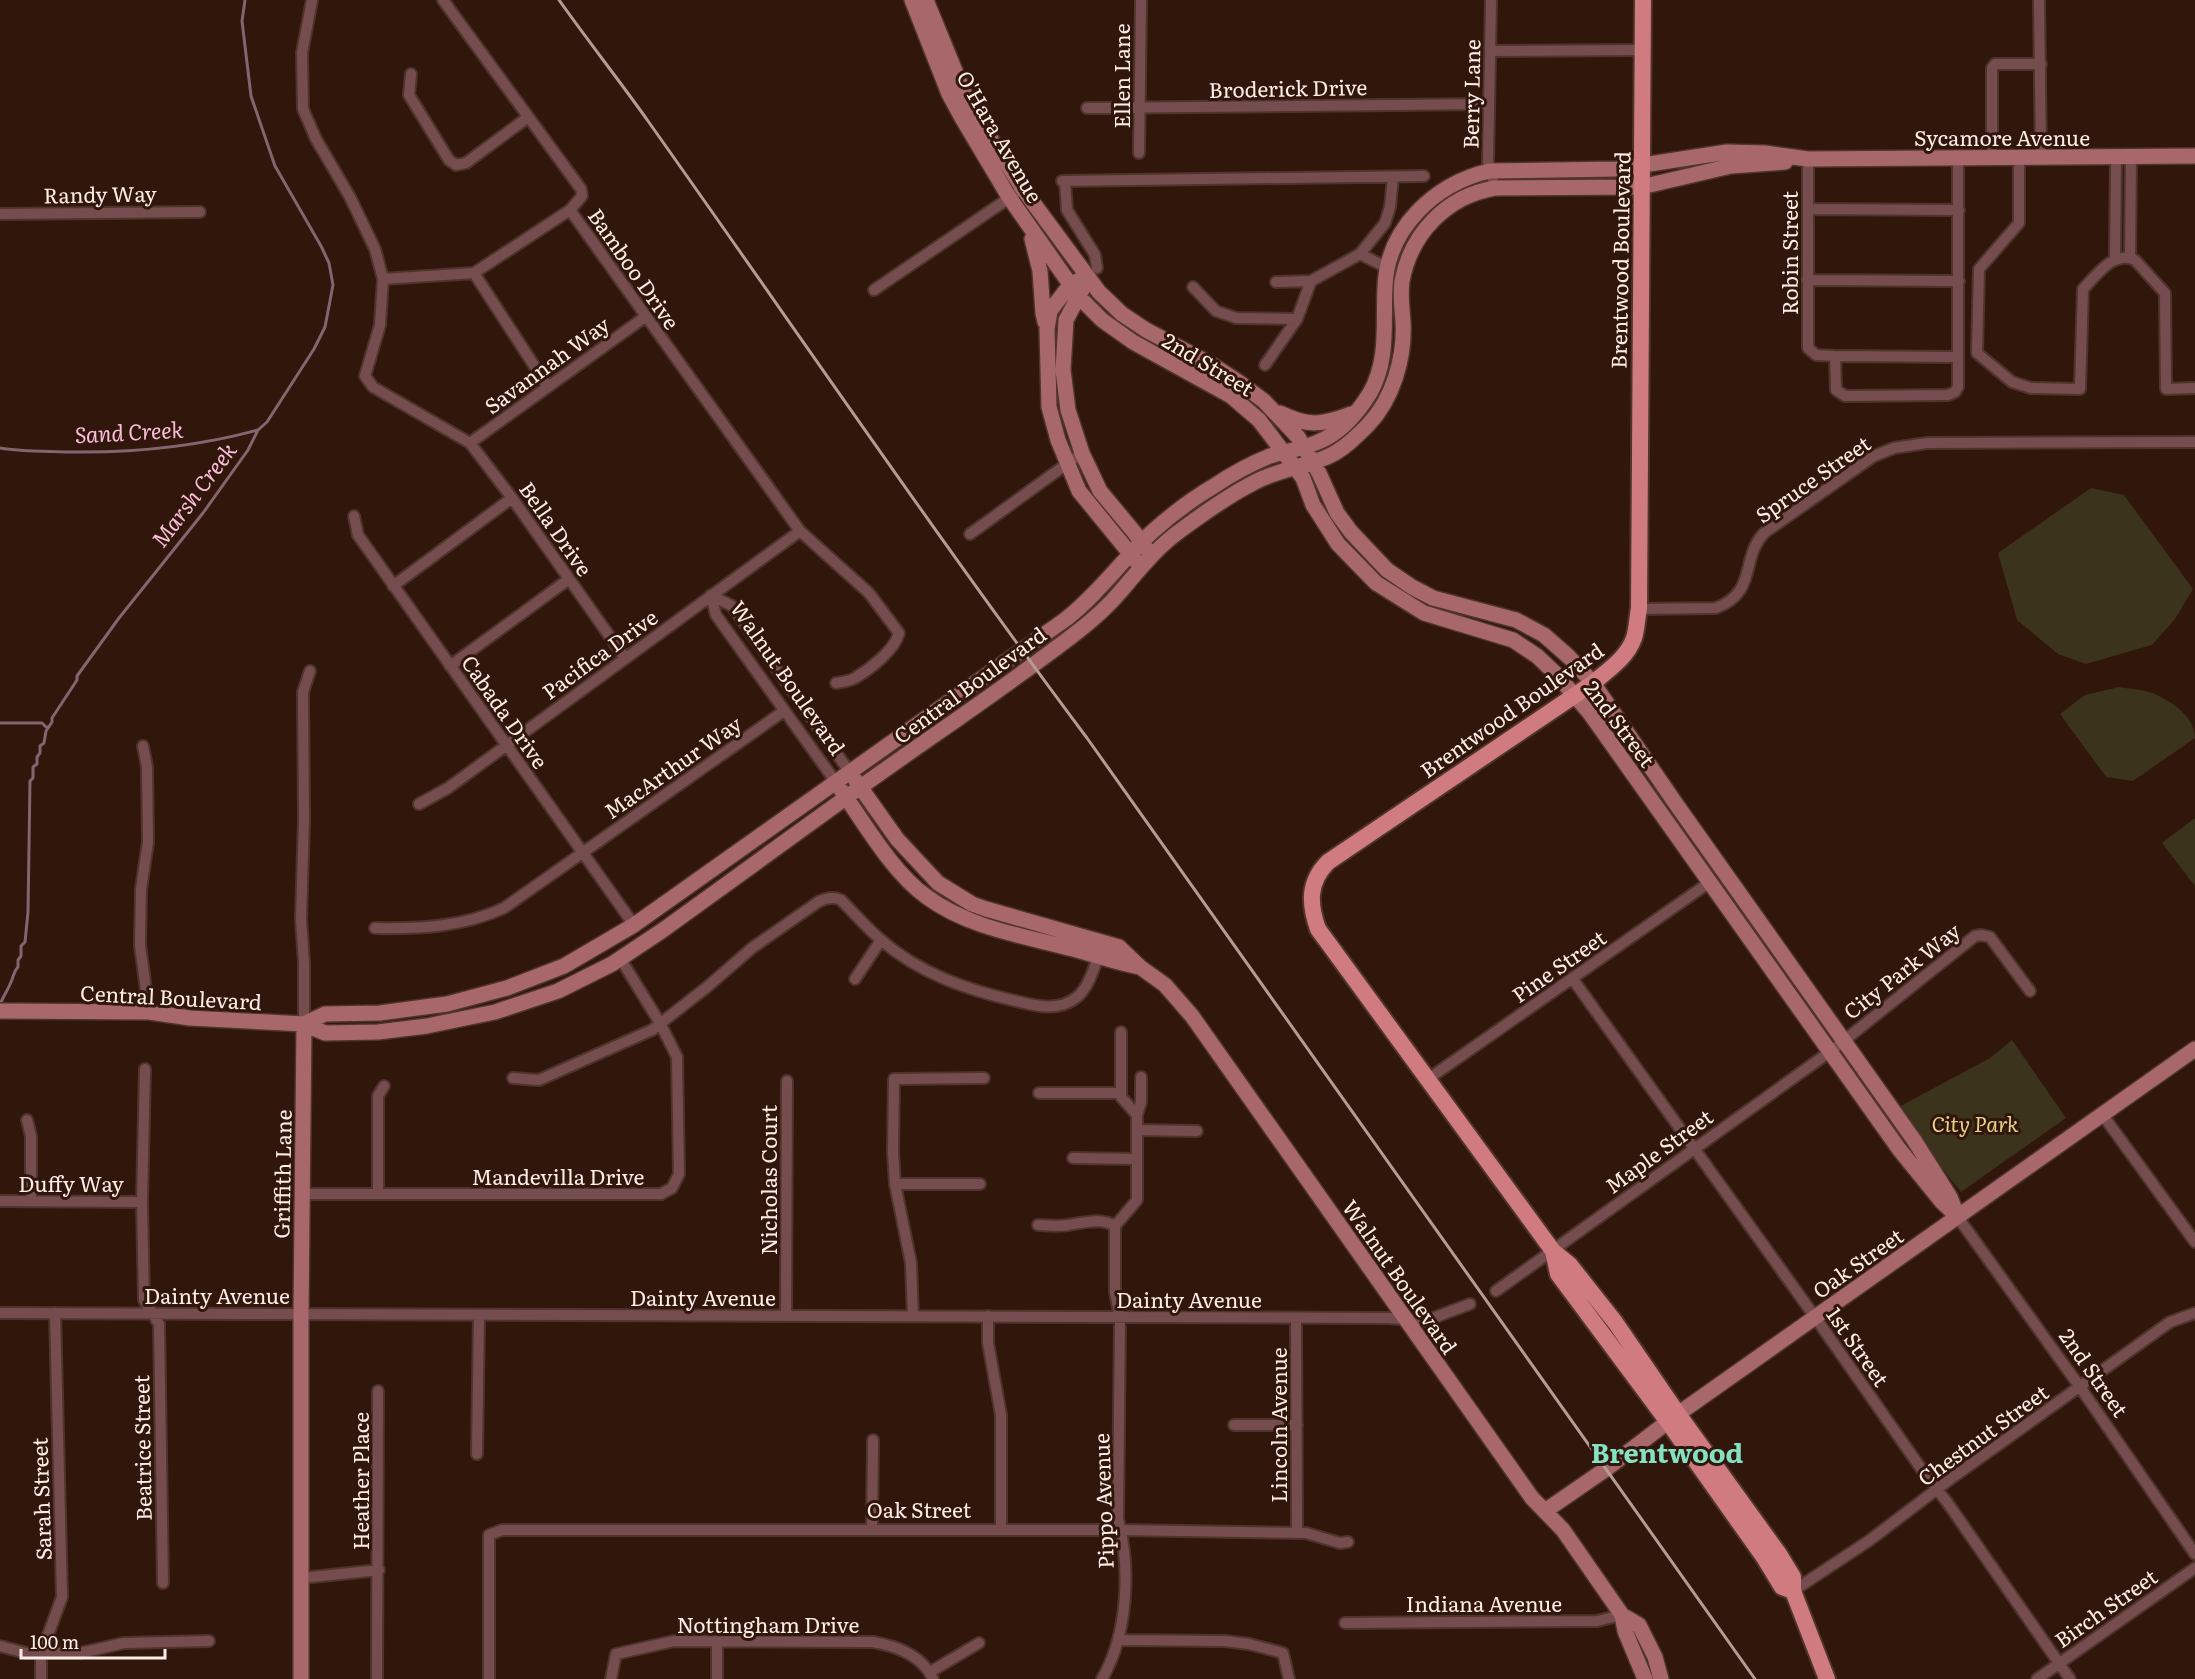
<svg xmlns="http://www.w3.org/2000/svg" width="2195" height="1679" viewBox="0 0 2195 1679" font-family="Literata,serif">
<rect width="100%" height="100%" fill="#31160b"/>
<path fill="#3b331b" d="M2091,488L2124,495L2193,589L2175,619L2152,645L2086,664L2058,654L2017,620L1998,553Z
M2119,687C2129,689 2142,689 2152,693C2170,700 2195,716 2195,738L2133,781L2106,777L2060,714L2085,695Z
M2195,818V886L2162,843Z
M2012,1040L2066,1118L1961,1192L1895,1109L1990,1058Z"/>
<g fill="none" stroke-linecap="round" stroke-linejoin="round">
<path stroke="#85646f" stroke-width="3" d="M0,448C23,452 46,451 69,452C133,453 196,447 258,430
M0,723H42L46,727H49
M0,1005C3,996 8,990 11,982C14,976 13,972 18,967V960L21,956V946L25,942L28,912L30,781L33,778V767L37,764V757L40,753V746L44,743L46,731L52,722V718L77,680V676L119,618L203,513L248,450L258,430L267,422L314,349L325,327L333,285L329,263L321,246L275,166L251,96L242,21L245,0"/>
<g stroke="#4e342a" stroke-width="14">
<path id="street" d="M312,0L302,53L303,109L316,139L350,197L375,249L383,279
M443,0L581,189L582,196L570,210
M1491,0L1488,162L1495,188
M2039,0L2041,157
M1491,51L1643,50
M411,74L409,95L449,160L456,165L466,163L527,118
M1087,108L1489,104
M1139,153L1141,0
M1992,157V68L1995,64H2041
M2019,157V223L1979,269L1977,353L2012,382L2031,388L2080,389L2083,289C2096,276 2113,250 2135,260L2165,293L2166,389L2195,388
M1808,159V348L1816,355L1835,356L1958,357
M1062,181L1424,176
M1065,181L1067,210L1095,255L1097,268
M1808,209L1959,210
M0,214L200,212
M1360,254L1388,268
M2130,258L2131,157
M2115,259L2116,157
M474,273L548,387
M1807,280L1959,281
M1276,282L1311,281L1360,254L1385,223L1390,207L1393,178
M1193,287L1216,311L1236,318L1297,319
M874,290L1015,194
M1835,356L1836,390L1845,396L1948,395L1955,392L1958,387V158
M1265,365L1297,319L1311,281
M470,443L645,317
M354,516L358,535L634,925
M970,534L1082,453
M393,586L512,498
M711,595L732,606L849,771
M711,595L716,615L835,781
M1639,609L1716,608C1758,592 1740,559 1764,533L1874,456L1894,448L1927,443L2195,442
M625,658L512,498L470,443L373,387L365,376L380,325L383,279L474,273L570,210L800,531L869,593L899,633C895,650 870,669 855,678C850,681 842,682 836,683
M450,666L569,579
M143,746L147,767L148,842L141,889L140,945L149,1012
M419,804L448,788L800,531
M375,928C419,929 463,927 504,908L784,711
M1572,978L1815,1317L1927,1477L1947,1502L2070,1679
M855,979L881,940
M304,1024V963L301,919L304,819L303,692L310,671
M145,1069L142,1202L144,1300L159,1324L163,1583
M513,1078L539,1080L652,1030L707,987L752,948L818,902C826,898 833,896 841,900C854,913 866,927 880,939C918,973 967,990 1016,1001C1036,1006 1059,1012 1077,997C1088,988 1093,971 1098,957
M1428,1079L1710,882
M1039,1093H1121
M2102,1114L2195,1242
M1137,1115L1141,1102V1077
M27,1120L31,1136V1201
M1137,1130L1197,1131
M1073,1158L1137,1159
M895,1184H980
M302,1194H661L672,1188L679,1174L677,1057L660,1023L620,958
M378,1194V1096L384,1086
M0,1201L142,1202
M1957,1216L2080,1387L2195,1554
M1038,1225C1048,1225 1058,1227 1068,1225C1082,1223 1102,1217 1115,1226
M1496,1291L1831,1051L1975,936L1981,935L1990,937L2030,991
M0,1313L1388,1318L1425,1321L1470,1304
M786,1316L787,1081
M913,1316L911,1263L895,1184L893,1152L894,1079L984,1078
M988,1316V1343L1001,1415V1529
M1296,1318L1297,1533
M1234,1425H1297
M477,1454L479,1316
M872,1529L873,1440
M302,1578L379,1570
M1793,1591L1870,1540L1949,1480L2170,1322L2195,1313
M1345,1623L1597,1621L1622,1615
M1118,1640L1225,1641L1249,1644L1283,1653L1289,1679
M717,1643V1679
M0,1646L26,1653H80L124,1643L209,1641
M930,1672L979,1643
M41,1679V1654L62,1597L55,1313
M377,1679L378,1391
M489,1679V1535L502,1530H1121L1306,1533L1340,1543L1348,1542
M611,1679L616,1654L674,1641L873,1642C897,1646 922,1655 933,1679
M1102,1679C1128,1634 1131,1568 1118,1519L1120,1317L1115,1292V1226L1137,1200V1115L1121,1097V1032
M2037,1679L2195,1568"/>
</g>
<g stroke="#4e342a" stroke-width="18">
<path id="secondary" d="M912,0L949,94L962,118L1009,197L1079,297L1102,320L1133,342L1231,396L1259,420L1303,478L1313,505L1338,544L1376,583L1424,613L1513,640L1537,656L1555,673L1589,712L1899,1149L1942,1202L1957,1216
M926,0L967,100L983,127L1023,189L1099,292L1122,314L1146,330L1214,366L1240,383L1264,401L1298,437L1319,473L1337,513L1351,532L1387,570L1412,587L1433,598L1516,620L1544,635L1569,657L1593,683L1676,804L1914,1140L1950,1197L1955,1210
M1032,239L1040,271L1043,313L1045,322
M1077,281L1070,285L1050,311L1047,329L1049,407L1058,440L1079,491L1137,562
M1083,288L1066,320L1063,370L1068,410L1082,453L1100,491L1134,532L1148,551
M1280,413C1309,427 1322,425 1351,414
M856,781L897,839L938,883L972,904L986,909L1119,947L1140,967L1165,985L1192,1016L1532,1498L1563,1530L1622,1615L1639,1625L1655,1657L1661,1679
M841,790C865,824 893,873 927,897C969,928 1024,936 1073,949C1096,955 1116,963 1140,967
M0,1011L149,1012L190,1018L304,1024L325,1033L378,1032L427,1026L495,1012L558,991L612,964L663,930C730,882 796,834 862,786C932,736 1004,688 1072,636C1089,623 1106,609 1120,592C1139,570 1157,547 1181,530C1204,513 1229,495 1255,482C1278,470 1303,467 1327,457C1343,450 1356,437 1368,425C1393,399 1405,357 1403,322C1402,308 1400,295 1402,281C1411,233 1447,196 1495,188L1641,187L1731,166L1785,162
M304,1024L325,1014L380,1013L447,1004L507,988L564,966L634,925L1066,619C1099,593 1122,560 1152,532C1171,515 1192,499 1214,486C1232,474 1250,464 1270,456C1286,451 1303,449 1318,442C1341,433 1357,414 1370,393C1389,360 1383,323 1385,287C1387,228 1435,184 1489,171L1617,169L1727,152L1765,153L1808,159L2195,156
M1545,1511L1606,1469L1678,1414L2195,1049
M1622,1615L1625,1631L1645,1679
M301,1679V1313L304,1024"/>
</g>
<g stroke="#4e342a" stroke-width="20">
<path id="primary" d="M1643,0L1639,609C1637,618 1637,629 1634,638C1627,658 1608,670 1593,683L1328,862C1308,882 1309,904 1318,929L1553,1251L1570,1265L1615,1322L1678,1414L1779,1554L1793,1577V1591L1827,1679
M1553,1251L1558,1274L1668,1422L1765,1559L1782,1587L1793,1591"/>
</g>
<use href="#street" stroke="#764d4f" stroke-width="10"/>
<use href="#secondary" stroke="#a8676b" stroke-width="15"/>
<use href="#primary" stroke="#cf7b80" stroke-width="16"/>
<path stroke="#b19d95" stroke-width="3" d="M559,0C588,41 619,80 648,121C794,327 936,536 1087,738L1755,1679"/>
</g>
<g text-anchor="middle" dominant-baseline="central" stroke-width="6" stroke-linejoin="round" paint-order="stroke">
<g font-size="21" fill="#fdede7" stroke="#31160b">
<text transform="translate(1120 76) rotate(-90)">Ellen Lane</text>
<text transform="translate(1288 87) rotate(-1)">Broderick Drive</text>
<text transform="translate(1470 94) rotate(-89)">Berry Lane</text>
<text transform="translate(1001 136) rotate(60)">O'Hara Avenue</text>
<text x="2002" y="136">Sycamore Avenue</text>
<text transform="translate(100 193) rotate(-1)">Randy Way</text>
<text transform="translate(1788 253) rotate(-90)">Robin Street</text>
<text transform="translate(1619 260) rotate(-89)">Brentwood Boulevard</text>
<text transform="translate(635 268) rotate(55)">Bamboo Drive</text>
<text transform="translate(1209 363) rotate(31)">2nd Street</text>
<text transform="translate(546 364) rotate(-36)">Savannah Way</text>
<text transform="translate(1812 478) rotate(-35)">Spruce Street</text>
<text transform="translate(557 528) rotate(55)">Bella Drive</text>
<text transform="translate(599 653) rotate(-36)">Pacifica Drive</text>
<text transform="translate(789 677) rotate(55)">Walnut Boulevard</text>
<text transform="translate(969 684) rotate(-36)">Central Boulevard</text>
<text transform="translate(1511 709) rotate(-35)">Brentwood Boulevard</text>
<text transform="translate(506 711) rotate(55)">Cabada Drive</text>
<text transform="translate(1621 723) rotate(53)">2nd Street</text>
<text transform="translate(672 766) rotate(-35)">MacArthur Way</text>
<text transform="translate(1558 965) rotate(-35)">Pine Street</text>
<text transform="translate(1901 970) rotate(-38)">City Park Way</text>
<text transform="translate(171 996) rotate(3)">Central Boulevard</text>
<text transform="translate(1658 1150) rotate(-36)">Maple Street</text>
<text transform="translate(281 1174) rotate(-89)">Griffith Lane</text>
<text x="558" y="1175">Mandevilla Drive</text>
<text transform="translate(767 1180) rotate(-90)">Nicholas Court</text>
<text x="71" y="1182">Duffy Way</text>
<text transform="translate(1857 1262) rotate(-35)">Oak Street</text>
<text transform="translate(1401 1276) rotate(55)">Walnut Boulevard</text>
<text x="217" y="1294">Dainty Avenue</text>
<text x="703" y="1296">Dainty Avenue</text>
<text x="1189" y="1298">Dainty Avenue</text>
<text transform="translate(1859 1346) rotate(55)">1st Street</text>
<text transform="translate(2095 1372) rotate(55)">2nd Street</text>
<text transform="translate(1277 1425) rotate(-90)">Lincoln Avenue</text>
<text transform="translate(1982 1434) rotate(-36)">Chestnut Street</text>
<text transform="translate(141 1448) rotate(-91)">Beatrice Street</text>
<text transform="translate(359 1481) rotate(-90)">Heather Place</text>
<text transform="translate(40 1499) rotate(-92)">Sarah Street</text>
<text transform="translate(1102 1501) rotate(-92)">Pippo Avenue</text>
<text x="919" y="1508">Oak Street</text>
<text x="1484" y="1602">Indiana Avenue</text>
<text transform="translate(2105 1607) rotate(-35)">Birch Street</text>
<text x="768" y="1623">Nottingham Drive</text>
</g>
<g font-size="21" font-style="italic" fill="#e8d28a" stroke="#31160b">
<text x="1975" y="1122">City Park</text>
</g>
<g font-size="22" font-style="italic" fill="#f9bed8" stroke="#31160b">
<text transform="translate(129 431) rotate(-3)">Sand Creek</text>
<text transform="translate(193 494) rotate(-53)">Marsh Creek</text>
</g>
<g font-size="27" font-weight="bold" fill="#84e1c1" stroke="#31160b">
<text x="1667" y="1451">Brentwood</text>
</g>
</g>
<path d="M21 1649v9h144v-9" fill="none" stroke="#fdede7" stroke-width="3"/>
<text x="30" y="1649" font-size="18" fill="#fdede7" stroke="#31160b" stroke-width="4.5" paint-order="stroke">100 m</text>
</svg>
